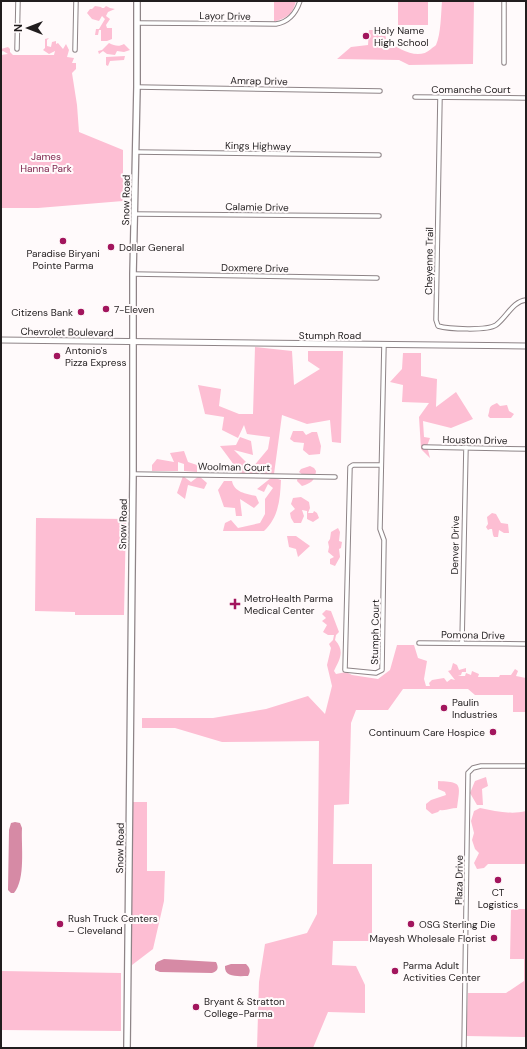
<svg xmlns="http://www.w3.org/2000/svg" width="527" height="1049" viewBox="0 0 527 1049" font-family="'DM Sans',sans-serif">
<rect width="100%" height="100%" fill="#fffafb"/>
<path fill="#fdbed3" d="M274,1H296C292,16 287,17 274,22Z
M398,1H428V25H398Z
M442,1H474L473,64L409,65L399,60L337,59L351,47L368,45L369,30H385L386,40C399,49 418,61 431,49C432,48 435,46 436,45C441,34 441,13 442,1Z
M95,6L101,7L102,8H104L106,6L110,8L115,9L108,12L106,16L110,19L106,25L107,28H112V39L107,41H101V30H99L98,35H95L96,29H99L105,19L102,16L99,21L92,19L87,13L90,9H92Z
M49,38L47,40V46L51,47L52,42L56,41V44L58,43L63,49L66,44L69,50L67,57L74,58L72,63H76V69L72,73L77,105L79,132L123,150V201L38,208H1V55L8,54L3,51L1,52V49L8,47L10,49V52L13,55H54L55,51L49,54L43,50L45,48V39Z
M109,43C115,46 119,47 124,44L130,50L124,52L117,51L115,55L107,54L103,51L99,54L98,51L102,50Z
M125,56L124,60L110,61L108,66L106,65V57Z
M255,347L292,351L294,385L320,369L308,361V351H343L341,443L332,442L330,420L307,424L282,415L274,474L240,473L220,446L236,445L240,437L251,441L253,455L234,450L252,468L268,449L270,437L247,434L244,425L238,438L222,430L224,417L205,414L198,385L221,389L219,406L239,414H253Z
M403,353H421V376L437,379L436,407L456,392L473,419L451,428L423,421L424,437L430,438L427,446L430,458L421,449L419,417L429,403L402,402L403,385L390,382L402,369Z
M497,403L500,406L507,405L509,411L514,414L511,418H490L488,416C491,408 487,407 497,403Z
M293,431H303L306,435L312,432H317L321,446L320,454L309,455L303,450L304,443L294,442L290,439Z
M184,451L188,462L197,465V472L184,471V464L178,462V471H152V465L157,459L174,462L170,453Z
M310,466L314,468L316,471C315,481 311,483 302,486L297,481L298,476L303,475L299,472L301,469Z
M183,476L191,482L199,476L207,483L204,489L188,485L185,499L177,493Z
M272,477L281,480C280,499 279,517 264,531H223L225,523L231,520L238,528L260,523L265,514V499L273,488L268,484L264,492L257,489Z
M224,481H232C234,492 246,494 256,496L259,503L254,508L240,499L242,516H236L235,508L224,507L218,490Z
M301,497L309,502L310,508L308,513H313L314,511L317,513L319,518L313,522L307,519V511L302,510L304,516L301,523H294L291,518L290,513L295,509L291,504L293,498Z
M492,513L496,514L501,523L508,524L509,533H504L499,530L498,537H494L493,535L492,529H490L488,530L486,527L488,524L487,517Z
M36,518L126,519L124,615H75V612L35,611Z
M338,528L340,532L339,541L342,542L341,548L339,549L340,557L335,566L330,564V559L334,557L328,552L329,547L328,542L330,539L331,532Z
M287,536H296L310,546L298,557L296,549L289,547Z
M326,610L331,611L339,632L336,635L335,640C345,651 340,659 334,671L336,674L346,672L352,675L378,679L390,670L397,645H414L418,658L427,661L424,679L426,686H430L429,683L432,680L444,678L447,682L451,679L455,680L448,671L451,670L453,663L457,665L459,670L466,668V672H462L461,675L458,676H465L466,673L471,675L472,671L479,674L478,677H499L500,675H511L515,669L518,671L516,676L526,678V712H513V695H475L468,689H403L388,710H356L351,723L349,804L334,805L333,864H372V941H333L332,965L356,966L365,985V1013L328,1012L313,1048H257L259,982L265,944L307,933L317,914L319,741L222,742L175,728H142V718H213L266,709L308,696L325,714L332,686L327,665L331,648L329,644L333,640L334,635H328L323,632L327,625L322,621L326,618L322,614Z
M486,777L488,786L482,789L483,805H477L470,793L475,781Z
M438,781C463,782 460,784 457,808C451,808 446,811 440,810L438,812L432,814L426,809V804L431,800L446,795L445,792L438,789Z
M132,802H147V871H165L164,901L153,949L132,965Z
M480,808C495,811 511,815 526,811V864H488L484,868L477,869L474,863L479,853L475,849L472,840L474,833L471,821L474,811Z
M511,909H526V1037L466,1036L468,993H506L524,981V959H510Z
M1,971L121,973V1031L1,1030Z"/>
<path fill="#d68aa5" d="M15,822L20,823L22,828C21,846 26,879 14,893H11L8,890L9,830L11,823Z
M164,959L216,962C219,968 218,971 212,973L160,972L155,970V965L157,962Z
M231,964H246C250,968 251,971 248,976C239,976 224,978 225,966Z"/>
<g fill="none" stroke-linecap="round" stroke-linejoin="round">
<g stroke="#8e8487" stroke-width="5.5">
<path id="minor" d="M137,23L276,24C289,22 296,13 300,1
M17,49L18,1
M75,50L76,1
M504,63V1
M137,87L380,91
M415,97L526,98
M440,97L436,320L438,326C448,329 487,331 496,325C506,318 513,301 526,300
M136,152L379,155
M134,214L379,216
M133,274L377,278
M424,447L526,449
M381,465H353L350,467L345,670L376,673L382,670L384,540L380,529L384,344
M133,474L335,477
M419,643L526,644
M462,643L466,447
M464,1048L468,773L473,768L481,766H526"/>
</g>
<g stroke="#8e8487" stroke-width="7">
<path id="secondary" d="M1,340L526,346"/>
</g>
<g stroke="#8e8487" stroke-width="8">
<path id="primary" d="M127,1048L133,474V274L137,87V1"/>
</g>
<use href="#minor" stroke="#fff" stroke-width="3.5"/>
<use href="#secondary" stroke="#fff" stroke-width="5"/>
<use href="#primary" stroke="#fff" stroke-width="5.5"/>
</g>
<g fill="#a2155d" stroke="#fffafb" stroke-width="1.5">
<circle cx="366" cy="36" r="4"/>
<circle cx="63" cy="241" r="4"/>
<circle cx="111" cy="247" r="4"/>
<circle cx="106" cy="309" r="4"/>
<circle cx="81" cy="312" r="4"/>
<circle cx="57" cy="356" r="4"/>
<path d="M233 598h4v4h4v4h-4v4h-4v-4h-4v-4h4z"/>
<circle cx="444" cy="708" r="4"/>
<circle cx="493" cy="732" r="4"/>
<circle cx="498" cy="880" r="4"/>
<circle cx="60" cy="924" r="4"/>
<circle cx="411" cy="924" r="4"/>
<circle cx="494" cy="938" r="4"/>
<circle cx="395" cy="971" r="4"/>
<circle cx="196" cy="1007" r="4"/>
</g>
<g text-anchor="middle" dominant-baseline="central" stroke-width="4" stroke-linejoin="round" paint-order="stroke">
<g font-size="10" fill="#211d1e" stroke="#fffafb">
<text transform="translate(225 16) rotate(1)">Layor Drive</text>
<text transform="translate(259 81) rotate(1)">Amrap Drive</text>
<text x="471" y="89">Comanche Court</text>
<text transform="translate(258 146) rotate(1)">Kings Highway</text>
<text transform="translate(126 200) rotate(-89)">Snow Road</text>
<text transform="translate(257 207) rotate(1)">Calamie Drive</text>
<text transform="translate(429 261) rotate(-89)">Cheyenne Trail</text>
<text transform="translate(255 268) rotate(1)">Doxmere Drive</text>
<text transform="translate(67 332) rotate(1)">Chevrolet Boulevard</text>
<text x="330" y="335">Stumph Road</text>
<text transform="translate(475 440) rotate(1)">Houston Drive</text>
<text transform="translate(234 467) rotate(1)">Woolman Court</text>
<text transform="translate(123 524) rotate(-89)">Snow Road</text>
<text transform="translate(455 545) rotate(-89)">Denver Drive</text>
<text transform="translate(375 632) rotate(-89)">Stumph Court</text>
<text transform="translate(473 635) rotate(1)">Pomona Drive</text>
<text transform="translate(120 848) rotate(-89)">Snow Road</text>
<text transform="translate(459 880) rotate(-89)">Plaza Drive</text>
</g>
<g font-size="10" fill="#211d1e" stroke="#fffafb" text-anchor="start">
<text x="374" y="30">Holy Name<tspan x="374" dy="12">High School</tspan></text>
<text x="119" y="247">Dollar General</text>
<text x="63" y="253" text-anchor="middle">Paradise Biryani<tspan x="63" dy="12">Pointe Parma</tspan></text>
<text x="114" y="309">7-Eleven</text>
<text x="73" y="312" text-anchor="end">Citizens Bank</text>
<text x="65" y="350">Antonio's<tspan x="65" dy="12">Pizza Express</tspan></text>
<text x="244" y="598">MetroHealth Parma<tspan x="244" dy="12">Medical Center</tspan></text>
<text x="452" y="702">Paulin<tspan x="452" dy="12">Industries</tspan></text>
<text x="485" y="732" text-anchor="end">Continuum Care Hospice</text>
<text x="498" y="892" text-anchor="middle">CT<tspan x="498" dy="12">Logistics</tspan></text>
<text x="68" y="918">Rush Truck Centers<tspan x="68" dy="12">– Cleveland</tspan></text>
<text x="419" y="924">OSG Sterling Die</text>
<text x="486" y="938" text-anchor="end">Mayesh Wholesale Florist</text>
<text x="403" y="965">Parma Adult<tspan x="403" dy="12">Activities Center</tspan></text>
<text x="204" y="1001">Bryant &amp; Stratton<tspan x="204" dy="12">College-Parma</tspan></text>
</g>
<g font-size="10" fill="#7d244c" stroke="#fffafb">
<text x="46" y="156">James<tspan x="46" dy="12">Hanna Park</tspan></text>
</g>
</g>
<rect width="527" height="1049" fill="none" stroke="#211d1e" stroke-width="4"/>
<g transform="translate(28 28) rotate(270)" stroke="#fffafb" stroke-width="3" paint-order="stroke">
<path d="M0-3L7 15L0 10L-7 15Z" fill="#211d1e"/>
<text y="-6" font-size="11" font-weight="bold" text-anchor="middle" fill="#211d1e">N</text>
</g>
</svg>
